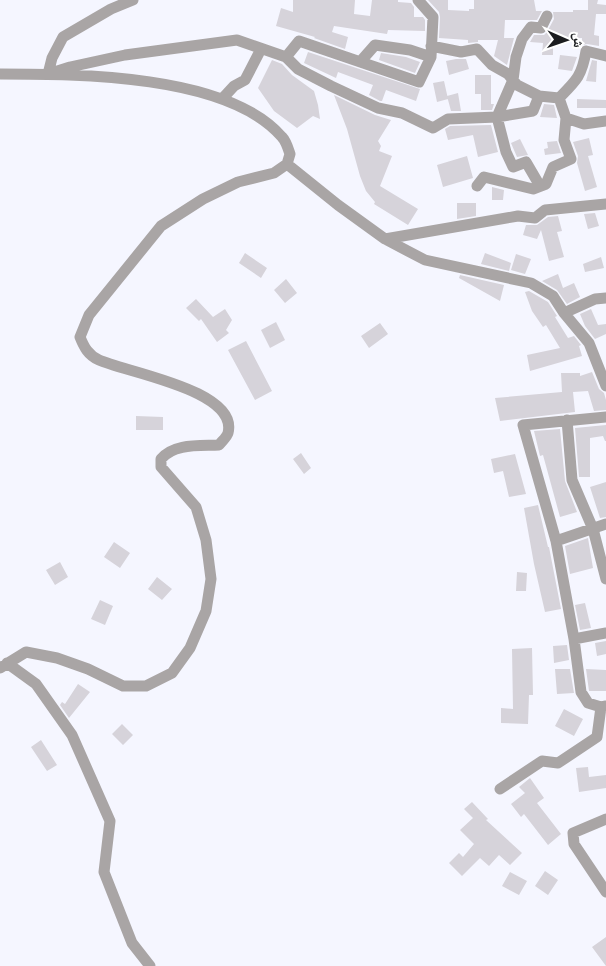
<svg xmlns="http://www.w3.org/2000/svg" width="606" height="966" viewBox="0 0 606 966" font-family="Commissioner,'Noto Naskh Arabic',sans-serif">
<rect width="100%" height="100%" fill="#f5f6ff"/>
<path fill="#d6d3da" d="M293,0H355L354,14L370,16L372,0H398V2L411,3L414,7V17H423L425,20V31L388,30L387,34L334,26L332,32L348,37L345,49L314,38L315,37L276,26L281,8L293,12Z
M428,0H448V10L469,11V9H474V0H534L536,11H542L537,20H505L504,38H514L507,65L494,56L498,40H478V42L468,43V40L439,38L440,17L439,12Z
M588,0H598L597,4L606,5V14H596L594,35L599,36V46L587,44L582,45V38H553V55H542L543,43L530,42L534,35H544L547,32L554,19L553,12H573V10H588Z
M308,52L420,89L416,101L386,90L382,101H380L369,95L373,85L338,72L336,78L304,63Z
M381,53L406,57L420,62L415,73L379,60Z
M560,55L577,57L572,71L558,69Z
M456,59H466L469,69L449,75L446,61Z
M272,60L282,64L292,75L314,91L318,105L320,119L313,116L297,128L274,111L258,88Z
M592,60L597,61L596,82L586,81Z
M475,75H491V104H494L492,110H481V94H475Z
M444,81L448,99L437,102L433,83Z
M458,93L461,111H451L447,96Z
M334,95L375,115L391,120L378,141L381,146L379,151L392,156L380,186L418,209L408,225L374,204L375,202L366,191L360,176L347,129Z
M577,99L606,100V108H577Z
M544,104L554,105L557,118L540,117Z
M491,125L498,152L478,157L473,135L448,140L445,129L450,126Z
M589,138L593,155L588,156L597,187L585,191L577,163L578,156L573,142Z
M520,139L528,155L517,157L511,143Z
M557,141L561,153L545,155L544,149L548,148L547,142Z
M467,156L473,178L443,187L437,165Z
M492,187L504,190L503,200H492Z
M457,203H476V216L457,219Z
M595,213L599,226L588,229L584,214Z
M558,216L562,231L557,232L564,257L549,261L541,230L537,239L523,235L526,225H537L548,217Z
M245,253L267,268L261,278L239,263Z
M485,253L511,263L509,271L481,264Z
M516,254L531,259L525,274L511,270Z
M601,257L604,268L585,272L583,264Z
M558,274L563,288L574,283L580,297L567,304L557,290L542,281Z
M460,275L504,285L500,301L459,278Z
M286,279L297,293L285,303L274,290Z
M529,291L548,302L557,316L555,317L568,338L574,336L581,345L579,346L582,356L530,371L527,355L560,348L546,325L543,327L532,311L525,292Z
M196,299L213,317L225,309L232,320L226,330L229,333L217,342L201,319L199,321L186,308Z
M591,309L598,325L606,324V334L595,339L585,326L580,314Z
M276,322L285,340L270,348L261,330Z
M380,323L388,334L369,348L361,336Z
M246,341L272,391L255,400L228,350Z
M592,372L599,389L604,393L606,400V410L594,411L588,391L573,392L575,412L500,421L495,398L562,392L561,373H580V376Z
M136,416L163,417V430H136Z
M606,425V441H605L603,436L590,438V477H579L575,428Z
M560,429L565,481L577,512L560,517L543,455L540,456L534,431Z
M301,453L311,468L304,474L293,459Z
M515,454L526,494L509,497L503,471L494,473L491,459Z
M606,482V517L600,518L590,487Z
M538,505L548,547H549L561,609L545,612L534,564L524,508Z
M588,538L593,568L570,574L565,546Z
M114,542L130,553L120,568L104,557Z
M60,562L68,577L55,585L46,570Z
M517,572L527,573L526,591H516Z
M157,577L172,589L162,600L148,589Z
M100,600L113,606L105,625L91,619Z
M585,603L591,628L580,630L575,605Z
M606,641V654L597,656L595,643Z
M567,645L569,660L554,663L553,646Z
M532,648L533,695H529L528,724L501,723V708L513,709L512,649Z
M555,669H570L574,693L557,694Z
M586,669L606,670V691H589Z
M78,684L90,692L69,718L60,705L62,702L65,704Z
M564,709L583,719L574,736L555,726Z
M122,724L133,735L123,745L112,734Z
M41,740L57,765L47,771L31,747Z
M588,767L589,777L606,775V788L579,792L576,768Z
M530,778L544,798L537,803L561,834L548,845L524,814L521,817L511,804L525,793L519,787Z
M472,802L488,819L486,820L522,853L510,865L499,855L489,866L480,858L462,876L449,863L459,853L463,857L474,844L460,830L473,818L464,809Z
M545,871L558,880L548,895L535,886Z
M510,872L527,881L519,895L502,886Z
M606,937V966L592,947Z"/>
<g fill="none" stroke-linecap="round" stroke-linejoin="round">
<path stroke="#a9a5a5" stroke-width="11" d="M133,0L111,9L63,37L52,58L48,74L70,67L125,55L237,40L286,57L298,69L331,86L378,108L402,113L433,128L448,119L497,117L533,111L539,96
M431,46L461,52L477,49L492,65L508,74L517,85L539,96L559,98
M286,57L299,41L419,82L431,57L433,17L418,0
M360,62L375,45L410,50L431,57
M0,74C77,74 228,74 282,137C286,141 288,148 290,154L287,164L274,173L238,182L203,199L161,226L89,315L80,337C84,347 88,355 99,360C125,372 239,390 228,433C227,437 222,441 219,445C200,446 174,443 161,459V467L196,507L206,540L211,579L206,611L190,648L172,673L146,686H123L88,669L57,658L26,652L0,668
M222,99L234,86L245,80L261,49
M566,118L584,124L606,121
M287,164L338,205L385,239L425,260L531,283L553,296L564,313L589,343L606,386
M477,186L484,177L533,189L546,184L553,167L571,159L564,140L566,118L559,98C576,81 582,76 586,51L606,56
M540,186L526,162L513,167L506,152L497,117L513,80L516,57L522,39L531,27L541,28L547,16
M385,239L518,216L535,218L545,210L606,204
M564,313L595,299L606,298
M567,420L572,480L593,529L606,579
M556,541L606,524
M574,639L606,633
M7,663L36,684L72,735L110,821L104,872L132,943L150,966
M601,707L588,703L581,692L574,639L556,541L523,425L606,417
M500,789L542,761L558,763L597,737L601,707L606,706
M606,819L573,833L574,844L606,892"/>
</g>
<g transform="translate(566 40) rotate(92)" stroke="#ffffff" stroke-width="4" paint-order="stroke">
<path d="M0-4L9 19L0 12L-9 19Z" fill="#1b1c1f"/>
<text y="-8" font-size="14" font-weight="bold" text-anchor="middle" fill="#1b1c1f">ش</text>
</g>
</svg>
